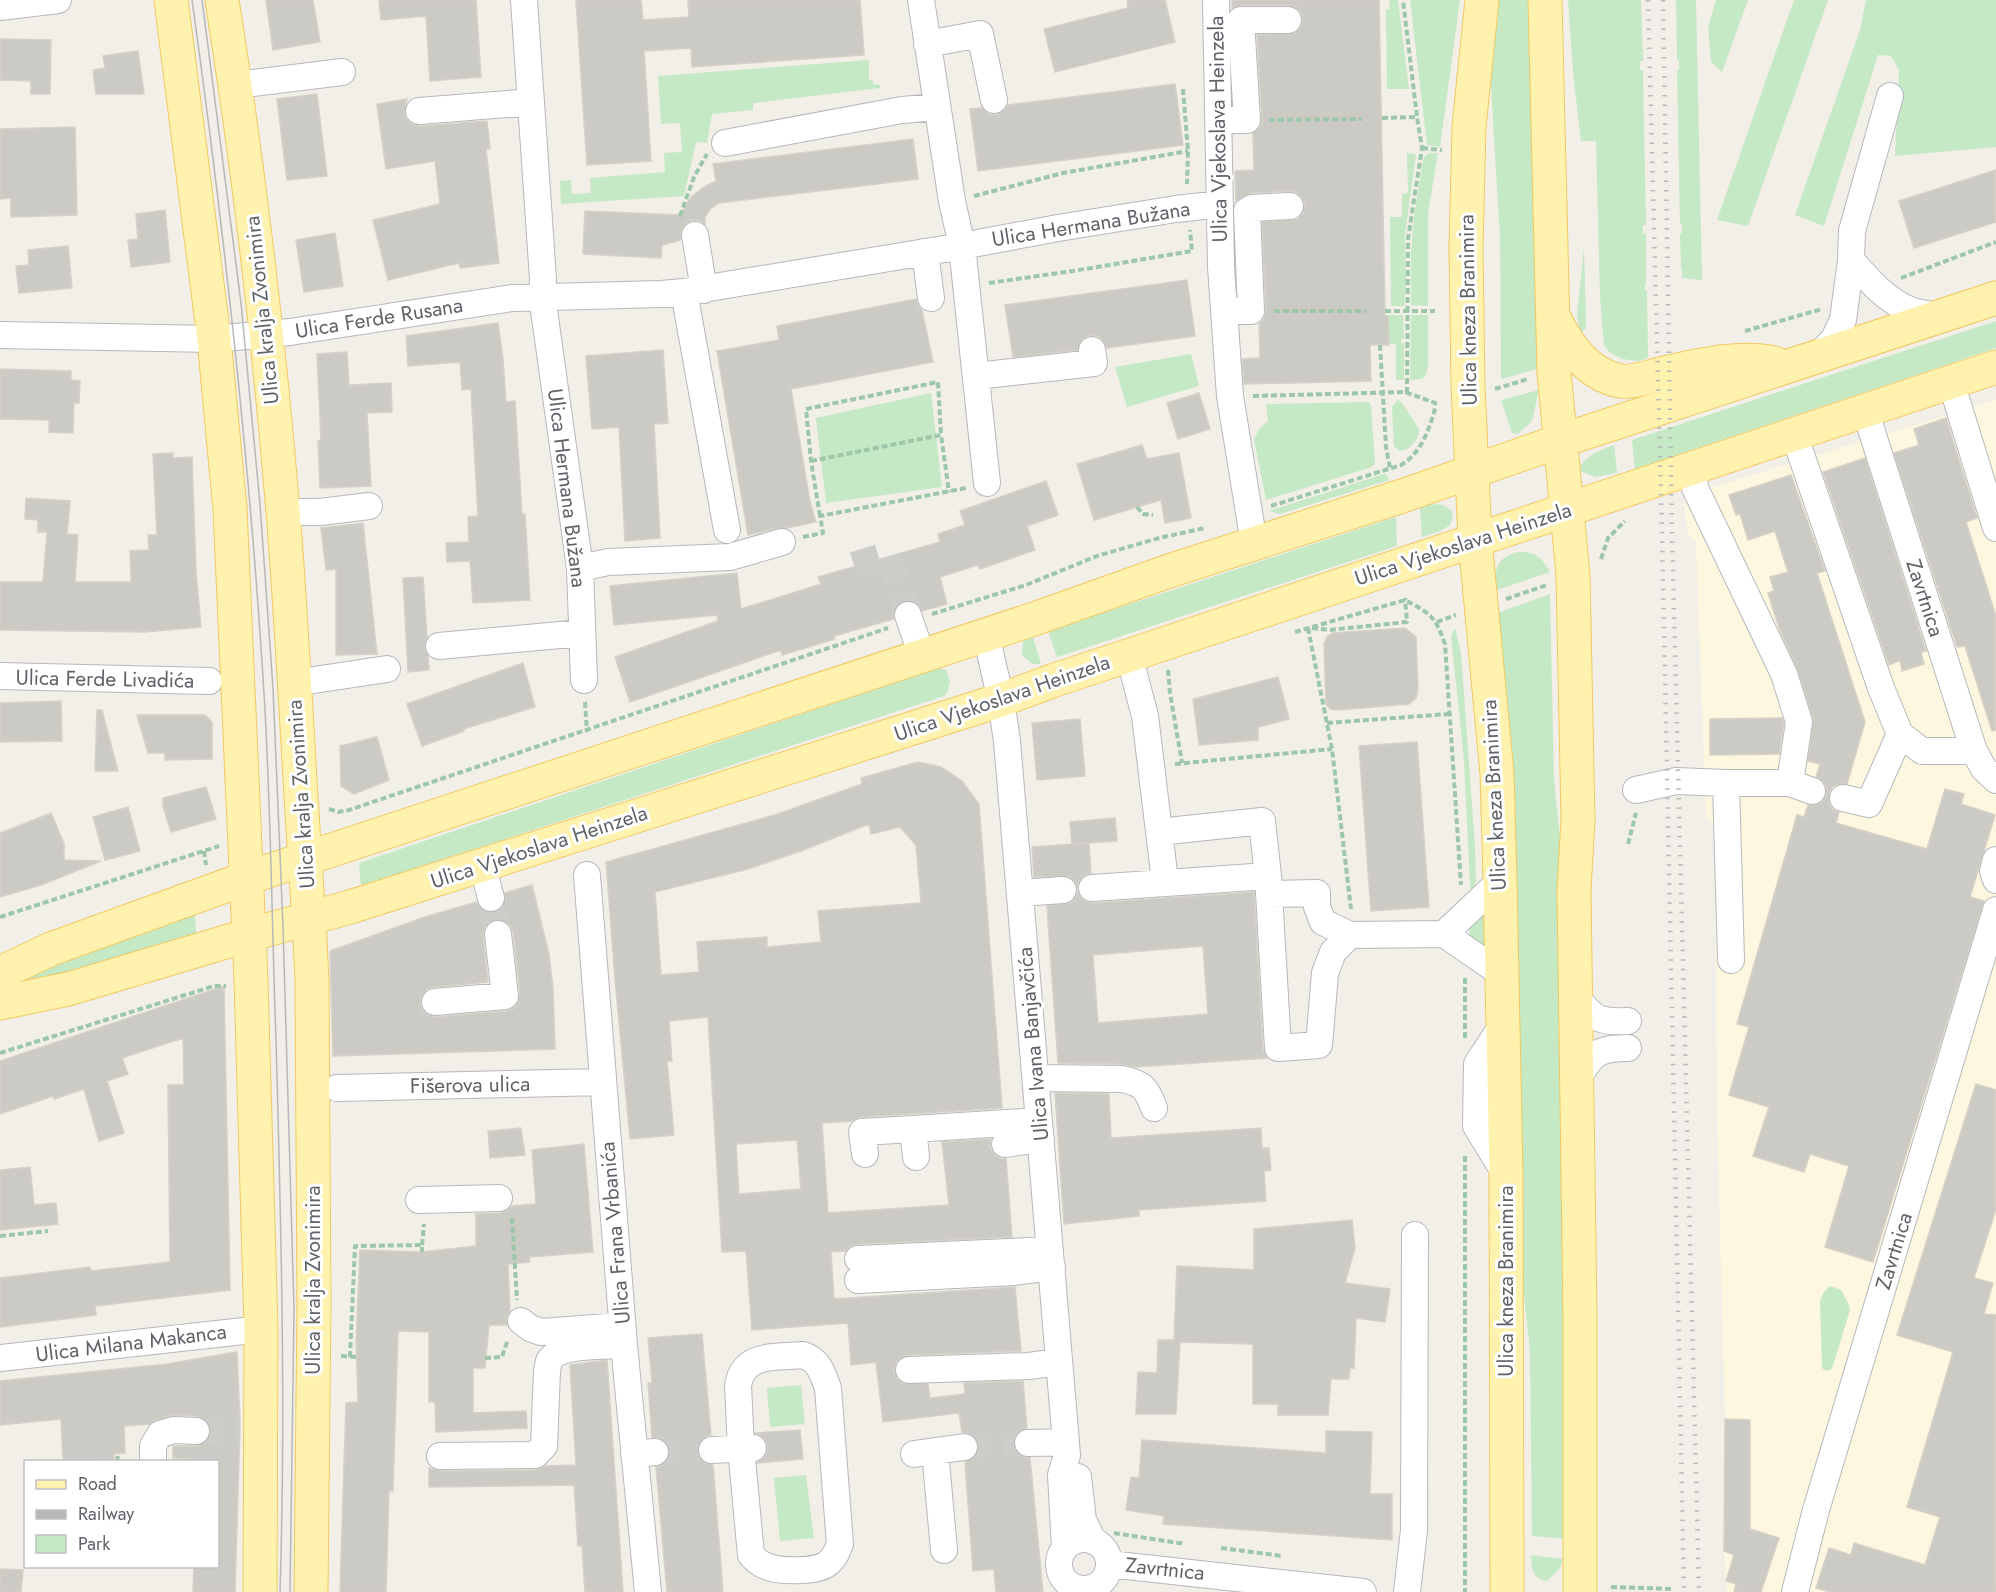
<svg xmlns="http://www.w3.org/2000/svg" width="1996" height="1592" viewBox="0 0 1996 1592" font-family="Jost,sans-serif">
<rect width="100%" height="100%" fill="#f1efe8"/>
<path fill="#fef7e0" d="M1996,400V1592H1727L1724,1551L1725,1419L1718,1159L1714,825L1706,818L1696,542L1687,532L1684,496Z"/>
<path fill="#c5e8c5" d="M1389,0H1398L1409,89H1387L1386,9H1390Z
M1410,0H1460L1440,147L1427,145Z
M1495,0H1532L1541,368L1501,379L1500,238L1491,87Z
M1568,0H1641L1643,61H1640V70H1643L1646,225H1643V234H1646V281L1644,290H1647L1648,358L1638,361L1622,359L1609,352L1604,345L1600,297L1596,141H1581L1573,72Z
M1676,0H1696L1702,280L1682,278V269H1681L1680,234L1682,233V224H1680L1677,70H1679V60H1677Z
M1716,0H1748L1722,72L1711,62L1708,28Z
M1794,0H1828L1748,226L1717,220Z
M1866,0H1996V147L1895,156L1899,70L1891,56L1878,55L1824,226L1795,215L1860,30Z
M869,60V80L873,81V84L880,85V88L753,103V110L712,114L707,143L696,142L684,196L561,204L560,181L571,180L572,194L591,193L590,178L665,172L664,153L682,152L680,123L661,124L658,76Z
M1407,153L1416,154L1405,235L1406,283L1404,306H1391L1390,217H1402V194L1408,193Z
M1429,153H1438L1428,213V306L1411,305V256L1413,224L1423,160L1424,157Z
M1584,248L1586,323V328L1580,334L1577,314Z
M1388,315H1403L1404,339H1401V343H1404V380H1396V344L1389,343Z
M1411,315H1428V366L1426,375L1422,379L1410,380Z
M1996,321V348L1635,469L1632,440Z
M1191,354L1199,386L1127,407L1115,367Z
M1539,390L1532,421L1518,434L1512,433L1501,400Z
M931,393L942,487L826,503L816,418Z
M1398,400L1402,403L1419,429C1420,439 1410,450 1400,451L1394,446L1392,407Z
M1369,402L1371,406L1375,463L1372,467L1266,500L1254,439L1259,429L1268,421L1266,404Z
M1614,445L1617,473L1595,477L1581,471L1580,466C1589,454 1600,450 1614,445Z
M1384,474L1387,475L1389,480L1280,514L1269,511Z
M1432,504L1443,505L1451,510L1453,517L1450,525L1440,531L1422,537L1420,508Z
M1396,517L1397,546L1057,657L1048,631Z
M1518,552C1535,551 1542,558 1550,572L1494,591C1496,569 1495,558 1518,552Z
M1550,594L1554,780L1561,847L1568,1539L1532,1536L1530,1351L1523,1287L1519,1219L1495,614Z
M1455,628L1461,653L1475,846L1476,881L1472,892L1470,886L1464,760L1451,636Z
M1032,634L1041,664H1032L1022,655L1023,642Z
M939,668L946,670L950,681L947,693L944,696L361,886L359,863Z
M195,912L196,933L62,976L26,985L27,980L52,965Z
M1482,915L1486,920V944L1481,949L1471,941L1469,928L1477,916Z
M1830,1286L1841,1290L1849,1305L1850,1310L1832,1369L1826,1371L1822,1368L1820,1300L1824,1292Z
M801,1385L805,1424L770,1427L767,1388Z
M806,1475L814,1538L780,1541L774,1478Z
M1531,1555L1563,1559L1560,1568L1547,1581C1532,1579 1532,1568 1531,1555Z"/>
<path fill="#cccac5" stroke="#d6d1c6" stroke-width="1.5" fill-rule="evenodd" d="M266,0H313L320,42L273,50Z
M379,0H476L481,77L430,81L426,16L381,20Z
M576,0H641L643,20L689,17L688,0H860L864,55L692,67L691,48L644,51L651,161L587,165Z
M1127,0H1165L1175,42L1055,72L1044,29L1128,8Z
M1232,0H1379L1385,316H1388L1389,345H1370L1371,381L1244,384L1242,359L1260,358L1259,324L1264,319L1266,311L1262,222L1298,219L1303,213L1305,206L1302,197L1296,192L1289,191L1251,193L1236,202L1235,171L1254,170L1253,133L1260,127L1262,120L1257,35L1295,33L1301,27L1303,19L1301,12L1295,7L1288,5H1241L1232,8Z
M0,39L51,40L50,94H31V81L0,80Z
M138,51L144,94H96L93,70L105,68L103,56Z
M1175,84L1183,145L978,171L970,109L982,108L989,114L997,115L1004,111L1008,105Z
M317,94L327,176L287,180L277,99Z
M407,99L404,113L407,120L413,125L420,126L487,121L490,149H486L499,263L460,268L459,263L388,280L373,220L440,204L435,161L386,169L377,104Z
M75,127L77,215L11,217V198L0,199V129Z
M913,139L918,179L719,203L710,209L705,217V224L700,221L693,220L686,223L681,230V240L662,245L661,258L583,254L585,211L680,215L691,197L704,187L716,181L713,164Z
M1996,170V222L1914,248L1899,201Z
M165,210L170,262L131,267L128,240L138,239L136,214Z
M335,233L343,286L304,292L296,240Z
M68,246L72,288L19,293L16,266L29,265L28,250Z
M1187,280L1195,336L1107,348L1103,340L1098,336L1090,335L1082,339L1077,350L1013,357L1005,305Z
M916,299L919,307L922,310L933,362L791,389L810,502L816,522L787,528H778L748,535L717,351L779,340L777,326Z
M498,323L503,359L506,402L515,401L522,514H525L530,600L473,603L470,561L447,562L446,543L469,542L468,517L478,516L471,389L462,390L460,362L408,366L406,336Z
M663,350L668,423L654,424L660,538L625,541L619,427L592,429L586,356Z
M347,352L349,385L391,383L392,412L367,413L371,486L320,488L318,441H321L317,354Z
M0,369L71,371V380L80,381L79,403H74L73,433L49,432V420L0,419Z
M1199,393L1210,429L1178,439L1167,403Z
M1946,418L1977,518L1966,522L1996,616V730L1992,731L1965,646L1957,647L1894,453L1919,445L1914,429Z
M1142,445L1147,459L1179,453L1191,518L1165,523L1161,500L1094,520L1077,464Z
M173,453V458L192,457L196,573L201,627L144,632L0,630V582H43L47,532H38V520L25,519L26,498L70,501L67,534L78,535L75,582H131L130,551L149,550L148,535H157L153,454Z
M1865,458L1926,651L1921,652L1924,664L1902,671L1900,660L1889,665L1823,472Z
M1791,475L1825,571L1817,573L1865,722L1847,784H1838L1832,787L1829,794V803L1832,809L1839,812L1836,823L1927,849L1945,789L1964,794L1961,804L1995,815L1970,897L1984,901L1873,1262L1825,1247L1849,1166L1810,1154L1804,1172L1753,1156L1769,1107L1729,1095L1749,1027L1737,1024L1797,815L1804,817L1808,805L1814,806L1821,803L1826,796L1827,788L1824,782L1816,777L1820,764L1808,761L1813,718L1798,670L1779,628L1768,593L1774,591L1770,577L1788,572L1775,531L1748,540L1740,514L1736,515L1729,495Z
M1046,481L1058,515L1027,526L1035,550L980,569L978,565L940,577L947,604L922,611L917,603L910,600L904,601L896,606L893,612L894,619L834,636L835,639L782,655L781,650L630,702L615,657L718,621L717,615L614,625L610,586L737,573L741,609L821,584L818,577L940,542L938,534L965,525L960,511Z
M363,523L377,654L336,655V569L326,570L321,528Z
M423,577L427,638L424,647L428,656L429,670L408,672L403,578Z
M1405,628L1416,637L1418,689L1416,698L1409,704L1338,710L1330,709L1326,704L1324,644L1327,637L1332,633Z
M523,663L535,707L463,729L464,731L422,746L407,704Z
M1278,677L1289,719L1258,727V740L1199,745L1193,699Z
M61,701L62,741L0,742V703Z
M97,710H102L118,771H95Z
M137,715H205L212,722V759L165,760V753H148Z
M1782,718L1784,723L1779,754L1710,755V719Z
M1080,719L1085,776L1037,780L1032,723Z
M377,737L389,780L354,794L341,786L340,746Z
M1417,742L1429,907L1371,911L1359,746Z
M918,762L941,767L962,781L979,804L1002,1108L861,1117L852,1121L822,1123L828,1213L949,1205L942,1142L991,1139L990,1147L994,1154L999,1158L1006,1159L1012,1237L857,1244L850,1246L846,1251L831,1252L834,1299L1015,1287L1021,1351L908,1355L901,1358L896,1362L894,1371L897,1378L902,1383L928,1384L930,1398L965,1394L964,1383L1023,1381L1027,1428L1021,1430L1015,1435L1013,1444L1016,1451L1020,1456L1030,1458L1043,1592H996L994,1569L973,1571L965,1462L974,1458L978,1453L979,1446L975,1437L969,1433L962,1432L959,1413L883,1422L876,1362L851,1365L848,1323L752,1330L746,1251L722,1252L708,1017L669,1021L672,1061H667L674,1135L630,1139L615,979L606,862L775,815L862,784L861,778ZM869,824L871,834L900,827L916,845L921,903L818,911L821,942L767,947V937L697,942L699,972L661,975L655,892L748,869L801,851ZM797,1140L801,1189L739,1194L736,1144Z
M206,787L216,819L171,832L163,806V798Z
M128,807L140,851L105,860L93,817Z
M51,813L64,844V860L101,861L41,885L0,897V833Z
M1115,818L1117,841L1072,844L1070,822Z
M1089,843L1091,873L1083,876L1079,881L1077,887L1075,881L1069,876L1034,877L1032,847Z
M532,885L549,954L553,988L555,1049L333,1056L330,951L425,917L477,902L480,908L487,912H495L501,909L505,902V893ZM496,919L504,921L510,925L513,932L520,994L518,1003L513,1009L506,1011L436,1017L428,1015L422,1010L420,1003L422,995L427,989L434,987L488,982L483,935L485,927L489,922Z
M1078,891L1080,897L1085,901L1093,903L1254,892L1263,1049L1267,1058L1136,1067L1122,1064L1058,1063L1047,906L1071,903L1076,897ZM1203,946L1208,1014L1098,1023L1093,955Z
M224,986L230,1290L95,1306L96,1315L0,1327V1278L90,1267L91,1271L170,1262L168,1085H184L183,1038L122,1058L128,1074L107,1081L124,1133L99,1141L84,1089L54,1099L53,1096L0,1114V1061Z
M1976,1084L1996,1090V1209L1974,1278L1993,1283L1984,1314L1996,1315V1592H1830L1816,1588L1829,1548L1851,1555L1854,1543L1925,1565L1940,1517L1907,1507L1953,1352L1897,1335Z
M1055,1093L1109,1094L1111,1138L1261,1128L1262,1148H1269L1271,1170L1264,1171L1266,1201L1139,1210V1216L1064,1224Z
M521,1128L525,1155L490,1158L488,1131Z
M584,1144L593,1252L529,1257L530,1262L508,1264L510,1311L506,1318L507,1325H489L485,1368H473V1413L526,1411L527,1428L436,1432L435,1402H429V1332L398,1331L393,1491H389L386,1592H340L346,1403L358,1402L356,1341L360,1250L422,1252L476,1246V1214L500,1213L506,1211L512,1206L536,1204L532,1150Z
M30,1167L34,1205L56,1203L58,1224L0,1230V1170Z
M1352,1220L1355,1248L1345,1283L1390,1289L1385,1322L1356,1318L1354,1368H1350L1349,1379H1331L1328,1415H1278V1404H1253V1344L1180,1342L1176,1414H1136L1138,1372L1157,1373L1158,1340H1174L1177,1266L1254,1270V1229Z
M702,1334L711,1435L704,1437L699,1443L697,1451L699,1458L705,1463L713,1465L723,1592H667L656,1467L664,1464L669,1458L670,1451L668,1444L662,1439L652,1437L648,1383H652L648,1338Z
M237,1352L240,1424L235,1592H193L194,1566H218V1461H190L191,1459L173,1458V1446H195L203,1444L208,1440L211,1432L210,1425L205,1419L197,1416L174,1415L156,1420L150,1424L124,1426L125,1453L114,1454V1460L63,1461L61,1419L0,1425V1381L167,1364Z
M607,1360L623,1592H585L582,1545L578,1546L574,1485L429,1487V1468L440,1471L535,1470L545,1466L576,1465L570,1365Z
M1725,1419L1750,1420V1529L1779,1538L1761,1592H1734L1736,1584L1726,1581L1734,1555L1724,1551Z
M800,1430L803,1459L757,1463L766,1455L768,1447L765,1439L755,1433Z
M1326,1431L1372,1432L1370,1494H1392V1540L1163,1524L1164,1516L1126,1510L1131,1477L1139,1478L1142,1440L1326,1453Z
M0,1569L23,1570L21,1592H0Z"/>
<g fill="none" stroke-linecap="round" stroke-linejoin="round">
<path stroke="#ccccc8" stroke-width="26" stroke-dasharray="26 13" stroke-linecap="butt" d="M854,565L889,554L908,615
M491,898L498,934
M196,1431L239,1432
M964,1447L1028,1443
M655,1452L712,1450"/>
<g stroke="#b5b8bc" stroke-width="28">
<path id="minor" d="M524,0L543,279L542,296L580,568L584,680
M921,0L952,201L962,246L987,483
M1216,0L1221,267L1230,396L1254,543
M0,7L58,0
M927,44L980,34L994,100
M236,85L342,72
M419,111L531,102
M1218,120H1247L1241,20H1288
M725,143L902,110L937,107
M695,235L704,290
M925,252L931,298
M1851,260C1868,279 1885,300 1910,310C1919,313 1929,314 1938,317
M684,292L727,530
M1224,311H1251L1247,211L1252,208L1290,206
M0,335L214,339L290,332L512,298L661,294L684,292L962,246L1058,228L1176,209L1220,204
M1816,358L1834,339L1843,320L1851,260L1852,231L1890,96
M976,376L1094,363L1092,350
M1951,382L1996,528
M1865,410L1974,751L1984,769L1996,780
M1794,434L1881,688L1900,734L1922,751H1974
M1693,466L1695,488L1784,674L1799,722L1790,783
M283,512H320L369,506
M580,568L608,562L730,557L782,542
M908,615L922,656
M986,635L1001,700L1007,741L1067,1455L1061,1475L1065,1548
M439,646L582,633
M1129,655L1145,716L1165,881
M0,676L209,681
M294,683L387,669
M1636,790L1676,781L1726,783
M1843,798L1869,804L1900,734
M1159,832L1262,821L1268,876
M1996,860L1993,871L1996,880
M482,864L491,898
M587,875L624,1345L648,1592
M1500,881L1444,934L1502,974
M1092,888L1268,876L1278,1048L1319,1045L1325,973L1333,952L1350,935
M1020,893L1063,890
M1269,894L1317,893V907L1323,922L1350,935L1444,934
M1731,960L1726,783H1790L1812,791
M1577,998C1595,1020 1599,1022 1628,1021
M435,1002L505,996L498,934
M1502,1026L1477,1064L1476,1126L1506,1175
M1036,1078L1122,1079C1143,1083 1147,1089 1154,1108
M1577,1080C1592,1054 1597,1048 1628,1048
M337,1088L602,1082
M1005,1144L1041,1139
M865,1154L862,1132L913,1129
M916,1157L913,1129L1039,1121
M419,1200L499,1198
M858,1259L1050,1250
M858,1280L1014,1272L1052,1267
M521,1321L530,1328L541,1332L622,1326
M803,1355C820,1361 822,1373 828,1388L840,1544C837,1552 834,1559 827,1564C816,1572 779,1572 766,1566C759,1564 756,1560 751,1555L741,1448L738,1385C744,1352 776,1358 803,1355Z
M0,1358L261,1329
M909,1370L1029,1366L1059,1362
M1028,1443L1066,1442
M712,1450L753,1448
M935,1451L944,1550
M634,1454L655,1452
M914,1454L964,1447
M440,1456L535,1455L544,1446L547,1371C548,1367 548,1364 549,1361C558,1344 606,1346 624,1345
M153,1462V1446L160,1434L174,1430L196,1431
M1078,1477L1083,1520L1093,1541
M1059 1564a25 25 0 1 1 50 0a25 25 0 1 1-50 0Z
M1109,1564L1363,1592
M1407,1592L1414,1530L1415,1235
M1795,1592L1816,1510L1996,910"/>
</g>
<g stroke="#f2c960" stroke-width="35">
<path id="major" d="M171,0L214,339L230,509L251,981L261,1329L260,1592
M222,0C249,170 269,341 283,512C294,647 299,784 309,919L312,982L314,1304L311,1592
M1482,0L1469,127L1466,248L1468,386L1475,540L1497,774L1500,881L1506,1175L1507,1592
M1545,0L1554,372L1573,575L1578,820L1574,890L1580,1316V1592
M1553,315C1566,344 1586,374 1620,381C1632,383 1648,377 1660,374C1697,366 1737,355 1775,363
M0,973L51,949L247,878L1034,619L1169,571L1402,496L1560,441L1996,298
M0,1003L68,989L249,935L350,907L1001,700L1052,681L1996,367"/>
</g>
<path stroke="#9cc7a9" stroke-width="4" stroke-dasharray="6 3" stroke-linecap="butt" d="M1183,89L1188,151L1187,184
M1382,118L1417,117L1403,0
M1269,120L1362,119
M1422,148L1442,150
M974,196L1063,173L1188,151
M680,216L694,177L707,154
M1901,278L1996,242
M989,283L1073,271L1192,251L1190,230
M1274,311H1366
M1385,311H1435
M1745,331L1822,309
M1380,345L1386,447L1390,468
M1495,389L1528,379
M1407,393L1408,239L1422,148L1417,117
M1253,396L1405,392L1438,404
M811,461L941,435L949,492
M1271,506L1401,465C1422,453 1430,427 1436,405
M1137,507L1143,514L1153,515
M820,516L811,461L806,409L938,382L941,435
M803,537L823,533L820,516L966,488
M1601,559L1608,538L1625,521
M1506,599L1547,585
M932,614L1026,585L1097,556L1159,538L1205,528
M1437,622L1456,615
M1308,628L1332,749L1351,909
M1312,628L1329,630L1407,622L1405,598
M1295,632L1405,600C1431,614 1435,616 1445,644L1461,885
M1168,670L1170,693L1182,763
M585,702L587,732
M1327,723L1449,714
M1175,764L1332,749
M329,809L338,812L349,810L888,628
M1628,844L1636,813
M204,851L206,865
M0,917L219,846
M1465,1038V976
M0,1053L214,986H226
M1465,1156V1592
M512,1218L517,1300
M0,1236L48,1231
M422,1245L424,1224
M341,1356L357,1357
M350,1357L355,1246L422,1245V1252
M485,1358L502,1357L508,1339
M117,1462L118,1454
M1114,1533L1185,1544
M1221,1548L1283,1556
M1611,1587L1674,1589"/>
<use href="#minor" stroke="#fff" stroke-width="26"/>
<use href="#major" stroke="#fff2af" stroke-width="33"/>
<path stroke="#b6b7b8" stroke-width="1.5" d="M192,0C225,236 251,472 265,710C271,819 272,929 276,1039C281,1223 286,1407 280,1592
M202,0L241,303L260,504L273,688L283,926L294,1308L290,1592"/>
<path stroke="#b6b7b8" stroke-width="4.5" stroke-dasharray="1.5 8" stroke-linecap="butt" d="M1648,0L1662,532L1684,1592
M1663,0L1672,532L1699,1592"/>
</g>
<g text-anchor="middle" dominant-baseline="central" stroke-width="6" stroke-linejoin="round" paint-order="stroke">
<g font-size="21" fill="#5f6368" stroke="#fff">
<text transform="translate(1218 129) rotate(-91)">Ulica Vjekoslava Heinzela</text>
<text transform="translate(1091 224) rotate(-9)">Ulica Hermana Bužana</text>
<text transform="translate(262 310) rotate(-96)">Ulica kralja Zvonimira</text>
<text transform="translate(1468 310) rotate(-91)">Ulica kneza Branimira</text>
<text transform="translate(379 318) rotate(-9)">Ulica Ferde Rusana</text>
<text transform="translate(567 488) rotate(83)">Ulica Hermana Bužana</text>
<text transform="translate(1463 544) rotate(-18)">Ulica Vjekoslava Heinzela</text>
<text transform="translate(1925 598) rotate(72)">Zavrtnica</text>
<text transform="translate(105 679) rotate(1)">Ulica Ferde Livadića</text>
<text transform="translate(1002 698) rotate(-19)">Ulica Vjekoslava Heinzela</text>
<text transform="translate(301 794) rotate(-94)">Ulica kralja Zvonimira</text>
<text transform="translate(1494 795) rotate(-93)">Ulica kneza Branimira</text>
<text transform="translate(539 847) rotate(-18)">Ulica Vjekoslava Heinzela</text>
<text transform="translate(1033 1044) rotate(-95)">Ulica Ivana Banjavčića</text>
<text transform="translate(470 1085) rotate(-1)">Fišerova ulica</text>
<text transform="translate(615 1233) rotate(-95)">Ulica Frana Vrbanića</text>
<text transform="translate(1894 1251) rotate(-73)">Zavrtnica</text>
<text transform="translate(313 1280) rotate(-90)">Ulica kralja Zvonimira</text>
<text transform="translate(1506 1281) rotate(-90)">Ulica kneza Branimira</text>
<text transform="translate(131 1343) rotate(-7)">Ulica Milana Makanca</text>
<text transform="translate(1165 1569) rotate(6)">Zavrtnica</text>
</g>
</g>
<rect x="24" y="1460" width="195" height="108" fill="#ffffff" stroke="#bfc1c3" stroke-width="1.5"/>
<rect x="36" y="1480" width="30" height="9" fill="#fff2af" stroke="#bfc1c3" stroke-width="1.5"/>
<text x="78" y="1490" font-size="18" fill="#5f6368">Road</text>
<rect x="36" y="1510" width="30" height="9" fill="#b6b7b8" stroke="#bfc1c3" stroke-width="1.5"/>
<text x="78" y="1520" font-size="18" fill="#5f6368">Railway</text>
<rect x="36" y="1535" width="30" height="18" fill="#c5e8c5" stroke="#bfc1c3" stroke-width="1.5"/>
<text x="78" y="1550" font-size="18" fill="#5f6368">Park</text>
</svg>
